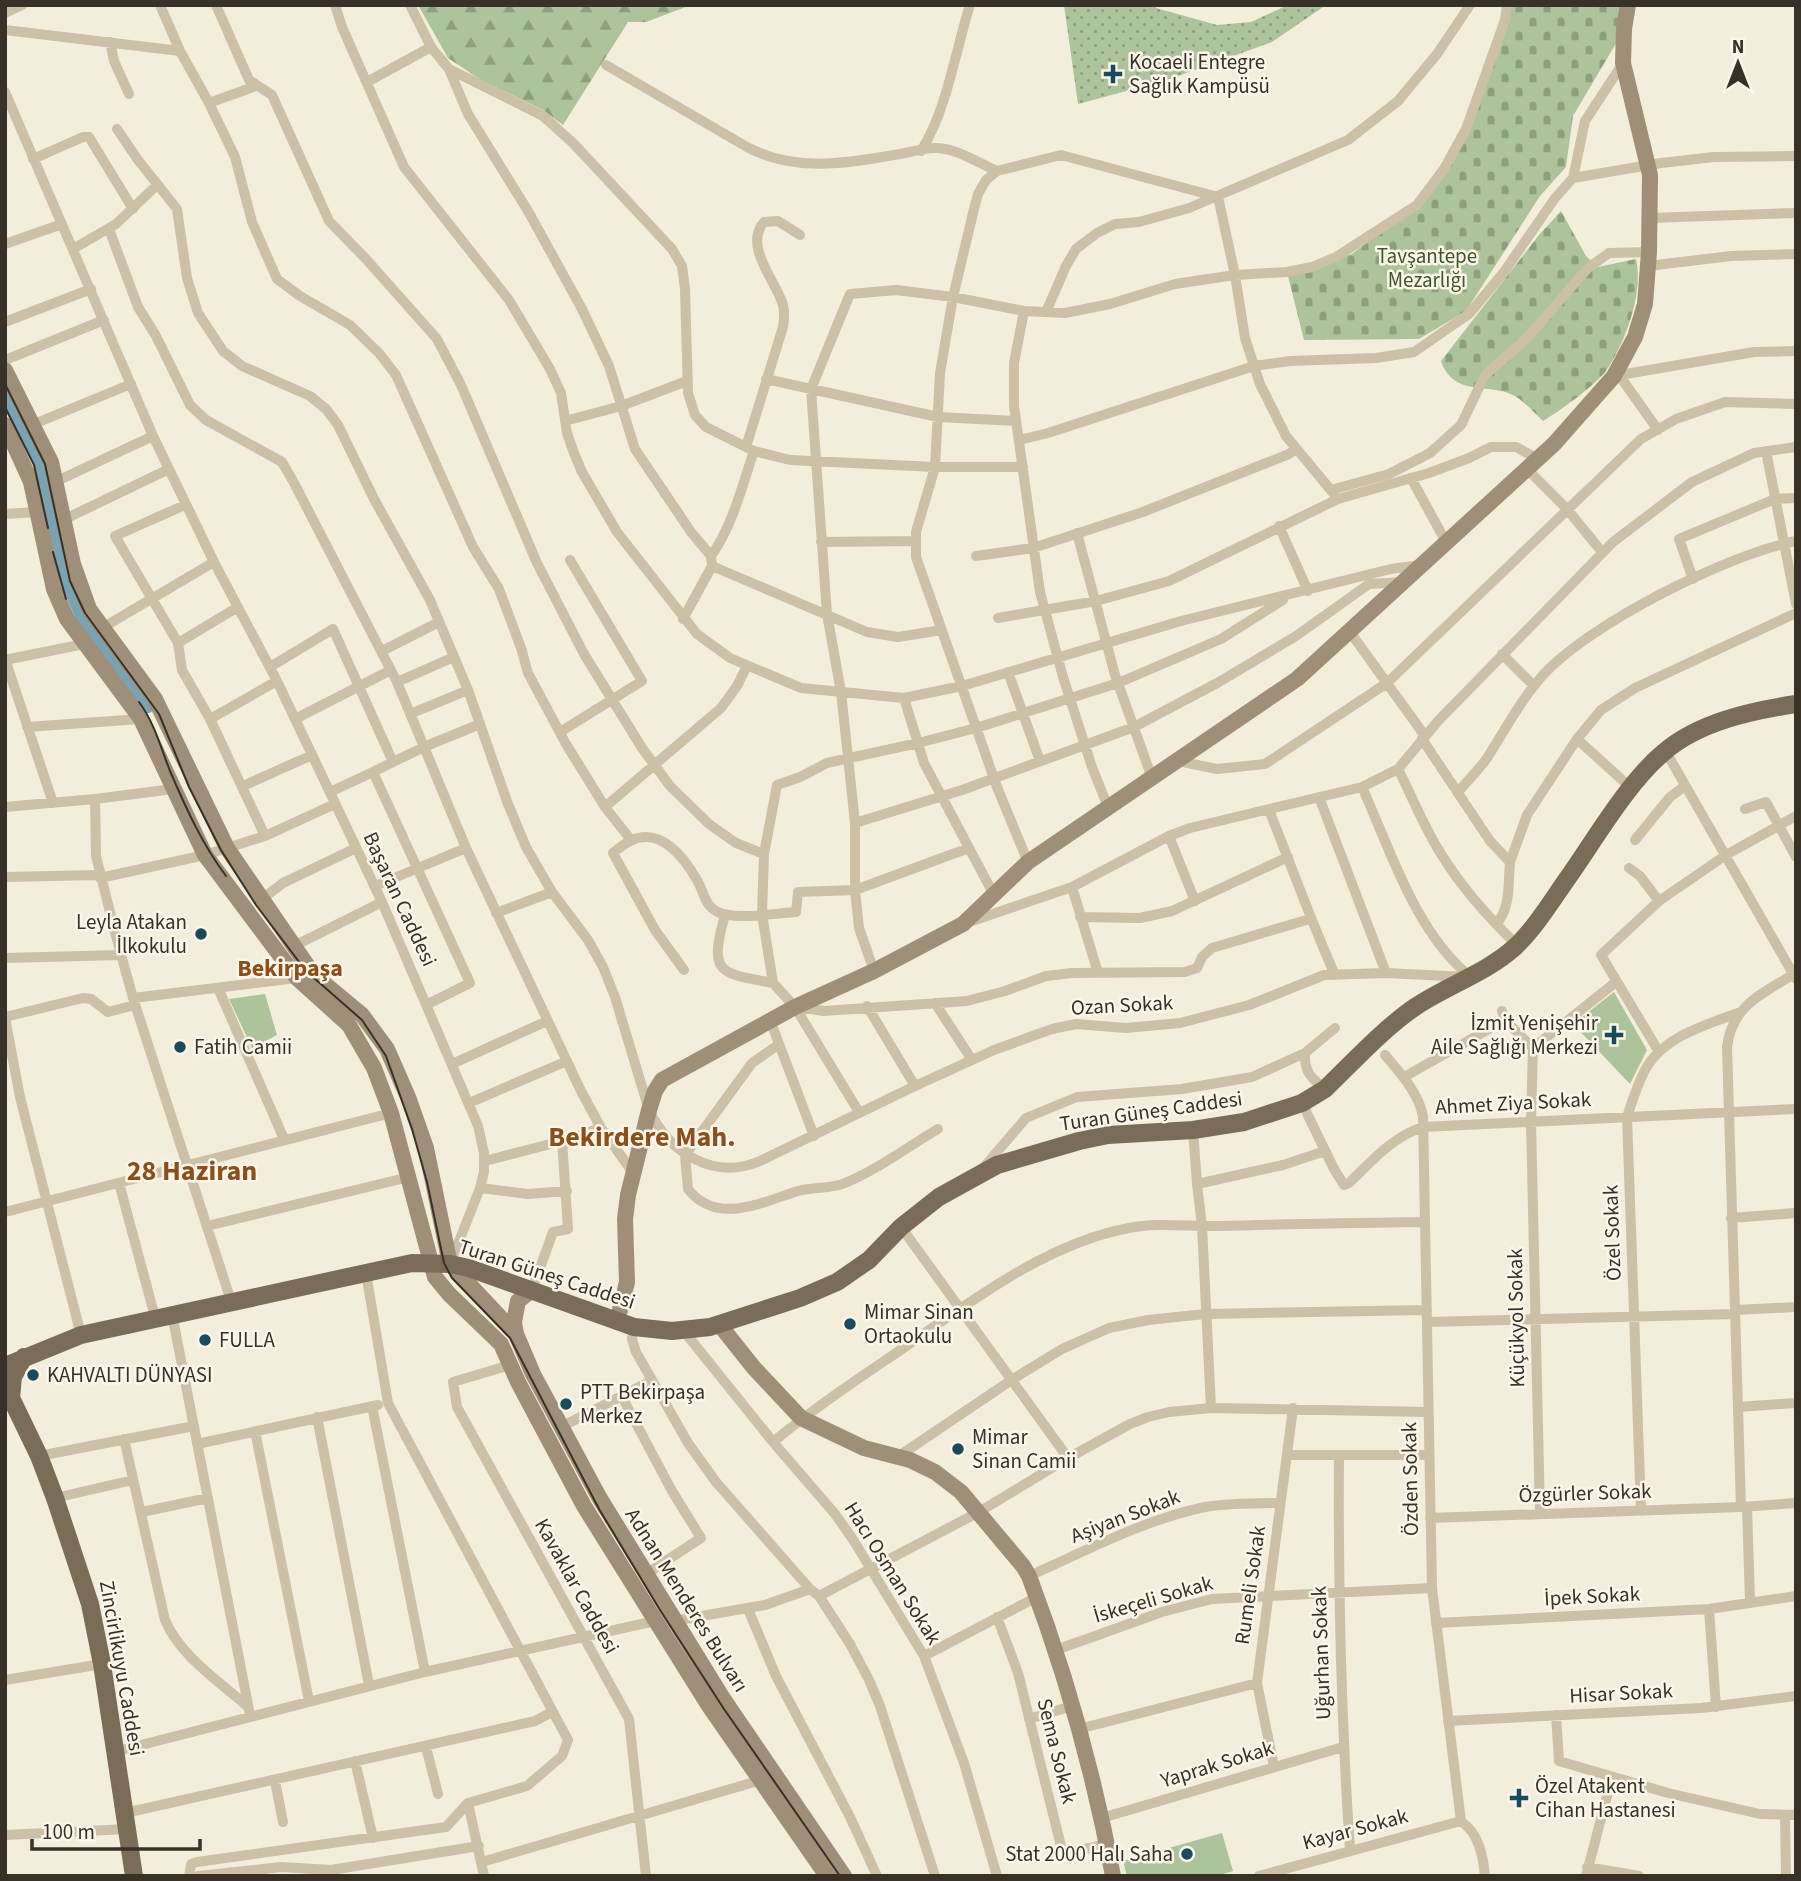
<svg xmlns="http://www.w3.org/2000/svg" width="1801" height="1881" viewBox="0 0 1801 1881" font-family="'Source Sans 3',sans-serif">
<defs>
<pattern id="grass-dots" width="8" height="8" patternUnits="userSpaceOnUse" patternTransform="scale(1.75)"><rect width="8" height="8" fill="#adc39b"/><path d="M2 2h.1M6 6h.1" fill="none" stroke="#8e9f7e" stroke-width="1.8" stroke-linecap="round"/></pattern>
<pattern id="forest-firs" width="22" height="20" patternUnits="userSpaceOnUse" patternTransform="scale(1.75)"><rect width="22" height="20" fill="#adc39b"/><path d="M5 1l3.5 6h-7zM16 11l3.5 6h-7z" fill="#8e9f7e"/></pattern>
<pattern id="cemetery-stones" width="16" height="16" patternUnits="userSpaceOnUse" patternTransform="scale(1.75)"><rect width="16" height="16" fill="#adc39b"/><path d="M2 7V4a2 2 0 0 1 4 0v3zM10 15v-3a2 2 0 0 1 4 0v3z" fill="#8e9f7e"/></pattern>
</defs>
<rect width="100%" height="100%" fill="#f3eddc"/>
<path fill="url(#grass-dots)" d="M1064,5H1156V8L1217,25L1251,22L1288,5H1326L1272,42L1167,80L1078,104Z"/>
<path fill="url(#forest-firs)" d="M418,5H691L646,22H628L563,125L543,110L481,80L448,58Z"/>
<path fill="url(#cemetery-stones)" d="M1512,5H1621L1618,40L1573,116L1566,167L1540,196L1466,311L1419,339L1304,340L1287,272L1352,254L1399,218L1446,171Z
M1561,211L1586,256L1598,267L1636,259C1644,292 1625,344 1606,371C1594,386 1560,411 1543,421C1534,413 1523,400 1513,395C1489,383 1453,397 1441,361L1539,235Z"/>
<path fill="#adc39b" d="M1614,992L1647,1050L1630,1084L1573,1024Z
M265,994L277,1035L252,1048L229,999Z
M1222,1833L1233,1871L1217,1876H1127L1123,1861Z"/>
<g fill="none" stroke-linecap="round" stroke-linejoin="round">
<path stroke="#79a3b2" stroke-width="12" d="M5,397L39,462L61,560L70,590L81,616L148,707"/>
<path stroke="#ccc0a7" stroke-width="10" d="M160,5L180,51L209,103L235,157L252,222L277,279L300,296L350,325L379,353L396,375L473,547L499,589L521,648L528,673L566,744L605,807L631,840
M216,5L249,80L272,95L329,221L366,259L437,339L461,385L537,563L584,654L642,748L670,786L709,824L736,843L764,854
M335,5L342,27L404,167L509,300L550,369L561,393L567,433L574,453L582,472L617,532L697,634L730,658L801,688L904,698L962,686L1181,621L1391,569L1421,565
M410,5L431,47L449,69L468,114L528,211L582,309L609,366L635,449L691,532L711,556L712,566L683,619
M5,13L22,5
M5,30L180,51
M110,42L114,61L129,94
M606,65L747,147C796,173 847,163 900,154C912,152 926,147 937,148C958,149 979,163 997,171
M449,69L543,116L573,143L672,249L682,266L685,289L688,393L695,415L706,427L754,451L790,460L935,467H1023
M367,82L431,47
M5,92L153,436L214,562L277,681L382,902L478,1126L484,1153V1172L480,1188L450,1264
M209,103L256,86
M117,129L138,160L177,209L187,278L198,313L223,351L242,366L310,396L326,409L338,425L374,499L430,600L468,690L508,804L526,847L552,892L588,940L603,967L615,997L649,1110C670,1153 713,1181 760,1161L915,1086
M921,151C947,110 955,52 970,5
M33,159L83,137H89L133,209
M1573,178L1661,163L1714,157L1796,156
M1218,197L1235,275L1245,338L1260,384L1286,436L1334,494
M1650,218L1796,213
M109,229L138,307L156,336L190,405L206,420L282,462L293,481L397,682L466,848L581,1091L601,1128L634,1174
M5,244L62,224
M73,249L116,224L157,185
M1648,266L1731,256L1796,254
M1024,311L1014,363V406L1040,592L1063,677L1092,767L1108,807
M1046,312L1066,266L1076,249L1097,233L1115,224L1139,222L1189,208L1348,140L1398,101L1437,54L1470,5
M5,322L91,289
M5,360L104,320
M1619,375L1658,430
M1614,376L1754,352L1796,351
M766,379L938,417L1016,421
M565,421L621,406L687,381
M34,424L131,384
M1019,440L1048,433L1254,366L1290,361L1376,358L1414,352L1469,314L1504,272L1555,198L1573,178L1585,121L1623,63
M746,447L783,327C784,320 785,313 783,305C776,281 743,246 764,222L778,221L800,235
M1766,451L1796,604
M1527,469L1567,509L1602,552
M1411,478L1446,542
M57,481L153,436
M1331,490L1389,474L1430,453L1461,425L1485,375L1526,339L1588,268L1609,253L1649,252
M5,514L37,512
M63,520L169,469
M1279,526L1308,591
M1077,533L1115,675L1152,778
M821,542L916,541
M711,556C733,525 742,486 754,451
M976,556L1033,548L1143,512L1289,454L1296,449
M712,566L867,632L898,637L942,630
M1693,579L1679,539L1775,499L1796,498
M998,618L1096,601L1169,581L1338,499L1429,473L1469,458L1491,447H1516L1538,459
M102,628L214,562
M1350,632L1425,736
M178,643L238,607
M382,651L439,622
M1502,654L1534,686
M5,659L53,803
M5,660L84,644
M270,667L333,629L393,762L373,772L470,983L426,1005
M1008,672L1040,761
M397,682L454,657
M904,698L924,763L994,895
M410,714L468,690
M210,719L277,681
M295,719L391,670
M27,727L141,719
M560,732L642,681L570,560
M1422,739L1490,841L1510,862L1527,815L1577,739L1601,710L1635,688L1796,613
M1577,739L1631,788
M1665,750L1796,979
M1178,761L1217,769L1265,764L1387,683L1641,439L1676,419L1725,402L1796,404
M393,762L424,747L480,724
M1398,769C1413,798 1425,830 1443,857C1463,889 1489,918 1517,945
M243,786L312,755
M1362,787C1390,849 1416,934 1471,977
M330,792L373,772
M1458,792C1468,780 1481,768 1489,755C1506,728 1521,700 1543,675C1591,623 1726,555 1796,541
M1319,797L1386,973
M95,799L96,856L116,936L133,998L231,1301
M5,807L95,799L173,789
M605,807L721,708L737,686L747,666
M1745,809L1766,802L1796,857
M1269,810C1291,865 1311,921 1335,975
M855,823L962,790L1134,727L1219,682L1296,636L1369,584L1403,582
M265,836L335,804
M1169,836L1195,901
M1635,840L1670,797L1685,786
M1028,862L997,787L916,557V532L935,467L940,373L953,297L974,209L978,194L986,180L997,171L1061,155L1218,197
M1629,868L1640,876L1659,901
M5,877L100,875
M100,878L205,855L265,836L210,719L182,670L178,643L115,536L185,505
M375,886L466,848
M1072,887L1098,973
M262,899L283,883L356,848
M496,913L552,892
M725,915C708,975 720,973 773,983
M1080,917L1140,918L1172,911L1288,857
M969,922L1072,887L1169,836L1190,828L1362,787L1398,769L1438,721L1613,542L1692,482L1754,453L1796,447
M1496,924C1511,909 1508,882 1510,862
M294,946L382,902
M5,958L121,955
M684,970L655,930L613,853C618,849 624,844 630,841C660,826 684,857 697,880C704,892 704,904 716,911C731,921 778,913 796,912L798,892L855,890L969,848
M874,971L859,928L855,890V823L841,692L827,614L811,389L850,294L896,290L953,297L1024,311L1065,313L1110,304L1175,284L1235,275L1287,272L1312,267L1336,257L1417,205L1444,169L1466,129L1505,20L1507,5
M218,988L284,1139
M133,998L297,978
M935,1003L972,1060
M867,1006L915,1086L994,1050L1052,1029L1076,1024L1126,1028L1180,1023L1249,1005L1324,975L1386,973L1467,977
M798,1007L824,1011L967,1001L1005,991L1046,976L1072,973L1185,972L1197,968L1202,957L1212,948L1310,919
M1502,1011L1505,1020L1533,1048
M5,1017L83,998L91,999L108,1012L135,1005
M5,1018L20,1097L81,1335
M770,1020L814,1136
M778,1045L752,1063L685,1155L688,1189C717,1226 762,1202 798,1191C813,1187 831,1189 845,1183C877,1170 909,1146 938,1129
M1659,1052L1601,955L1659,901L1726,855L1796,816
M1305,1053C1304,1072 1311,1078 1325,1089
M1385,1055C1400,1073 1418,1092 1423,1116L1432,1588L1461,1821C1479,1834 1483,1855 1485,1876
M452,1064L547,1021
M1404,1077L1505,1020
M469,1103L567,1061
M1302,1103L1334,1169L1344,1185L1349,1183C1372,1161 1392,1137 1423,1127L1796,1109
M859,1112L795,1007L773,983L762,914L764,854L777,785L800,777L827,763L918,743L976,728L1118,683L1221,639L1283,600
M1193,1130L1197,1184
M485,1161L562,1141L601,1128
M984,1167L1026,1118L1077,1097L1182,1089L1252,1077L1305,1053L1335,1028
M119,1183L155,1317
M480,1188L528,1194L567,1191
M5,1212L391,1113
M1731,1218L1796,1213
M207,1226L409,1177
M901,1227L1068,1458
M366,1273L388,1403L568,1740L562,1756L527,1786L468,1803L484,1876
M532,1290L553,1232L568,1229L562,1141
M1735,1310L1796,1307
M172,1314L250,1715
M1427,1322L1735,1314
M634,1327L632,1339L636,1352L688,1443L716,1482L810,1589L819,1596L850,1644L869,1680L880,1706L935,1876
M683,1330L773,1442L835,1514L852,1538L924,1656L964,1763L997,1876
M510,1365L453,1382L457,1407L629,1719L646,1876
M622,1397L672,1491L701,1538L646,1574
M372,1406L425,1672
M1738,1407L1796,1403
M1211,1408L1202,1226L1197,1184L1283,1165L1325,1151
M317,1417L369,1685
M561,1427L651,1381
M255,1431L309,1701
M124,1439L165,1620C180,1656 219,1681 247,1706
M773,1442C814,1408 858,1379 902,1349C970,1302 1047,1243 1129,1228C1159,1222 1189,1227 1219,1226C1288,1224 1357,1223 1425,1222
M197,1444L378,1405
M1287,1455H1428
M1339,1455C1338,1587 1341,1718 1350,1850
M39,1456L194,1426
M899,1456L1013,1379L1062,1349L1109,1328L1148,1320L1205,1314L1427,1310
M55,1498L133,1480
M1741,1507L1727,1047C1732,1005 1763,993 1796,973
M1747,1507L1750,1601
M1641,1510L1627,1117C1632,1102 1637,1085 1645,1070C1663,1037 1705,1025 1738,1013
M142,1512L208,1498
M1540,1514L1531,1122L1533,1048L1616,982
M1430,1518L1741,1507L1796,1503
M1029,1576C1086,1551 1143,1520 1205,1507C1229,1503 1255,1503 1280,1503
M819,1596L979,1512L1068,1458L1130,1424L1148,1417L1169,1412L1211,1408L1428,1412
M748,1609L776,1676L850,1817L877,1876
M1709,1609L1716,1707
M997,1617L1018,1673L1063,1854L1107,1844
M673,1621L765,1605L810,1589
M1436,1623L1709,1609L1796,1596
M1056,1650L1162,1612L1212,1599L1432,1588
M924,1656L1037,1597
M5,1680L102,1664
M1556,1715L1559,1761L1668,1793L1760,1814L1796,1815
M1029,1719L1072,1706
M1448,1721L1701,1708L1796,1696
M1079,1729L1257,1683
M426,1747L438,1794
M114,1752L425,1672L655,1621
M355,1761L373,1838
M1274,1767L1257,1683L1293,1408
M275,1781L283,1822
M125,1813L535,1721L552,1712
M1785,1816L1786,1876
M1102,1818L1343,1747
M5,1835L127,1829
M482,1862L761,1780
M1587,1867L1639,1876
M189,1876L191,1864L197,1862L446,1827L468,1803
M198,1876L281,1867L331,1870L479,1846
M1259,1876L1461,1821
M1586,1876L1612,1777"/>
<path stroke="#a08f78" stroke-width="16" d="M5,370L51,462L73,564L89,609L155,699L227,848L309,968L321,981L362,1015L387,1049L408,1097L426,1148L450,1264L516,1334L533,1374L599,1497L722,1697L844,1876
M5,425L31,482L54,589L67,619L141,719L205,855L297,978L349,1025L374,1068L391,1113L435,1277L449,1294L501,1344L518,1382L584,1506L709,1706L827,1876
M617,1322L627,1282L625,1219L628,1195L649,1110L655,1091L662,1080L795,1007L874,971L963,924L1028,862L1297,679L1554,444L1614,376L1635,337L1645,304L1649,252L1650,175L1623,63L1624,29L1628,5
M719,1324L754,1368L801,1418L864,1448L910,1460L935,1472L961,1492L1023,1566L1029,1576C1066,1674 1094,1774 1113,1876
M516,1334L514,1322L518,1301L532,1290"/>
<path stroke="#7b6c58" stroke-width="18" d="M24,1357L13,1377L11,1398L39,1456L55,1498L90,1604L102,1664L134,1876
M5,1366L81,1335L412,1263L450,1264L469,1268L634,1327L672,1331L710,1327L800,1298L837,1282L869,1260L901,1227L939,1197L997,1165L1079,1141L1108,1135L1193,1130L1244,1122L1302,1103L1325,1089C1354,1061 1382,1030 1415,1007C1448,985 1486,973 1515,947C1535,928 1551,902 1567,879C1594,841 1628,782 1663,753C1698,722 1751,711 1796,704"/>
<path stroke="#383128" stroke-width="2" d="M5,384L45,464L70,581L85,613L159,714L189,787L221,850L256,905L306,971L362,1020L386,1056L412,1129L427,1182L444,1263L452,1278L510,1338L599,1509L660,1610L724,1709L840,1876
M5,407L34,465L48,528
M53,552L66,599
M139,702C154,722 161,748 170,771C186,808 202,844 226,876"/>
</g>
<g fill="#1b4a5c" stroke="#fbf6e9" stroke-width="2.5">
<path d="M1109.5 63.5h7v7h7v7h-7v7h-7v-7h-7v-7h7z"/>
<circle cx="201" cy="934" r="7"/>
<path d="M1610.5 1024.5h7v7h7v7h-7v7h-7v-7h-7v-7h7z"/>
<circle cx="180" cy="1047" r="7"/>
<circle cx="850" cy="1324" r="7"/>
<circle cx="205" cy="1340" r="7"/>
<circle cx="33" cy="1375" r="7"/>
<circle cx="566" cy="1404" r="7"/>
<circle cx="958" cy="1449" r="7"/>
<path d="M1515.5 1787.5h7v7h7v7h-7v7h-7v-7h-7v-7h7z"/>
<circle cx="1187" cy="1854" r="7"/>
</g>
<g text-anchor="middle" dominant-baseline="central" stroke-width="5" stroke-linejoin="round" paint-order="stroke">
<g font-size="21" fill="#383128" stroke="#fbf6e9" text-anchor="start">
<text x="1129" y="62">Kocaeli Entegre<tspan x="1129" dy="24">Sağlık Kampüsü</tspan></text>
<text x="187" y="922" text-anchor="end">Leyla Atakan<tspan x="187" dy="24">İlkokulu</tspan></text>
<text x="1598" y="1023" text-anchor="end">İzmit Yenişehir<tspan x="1598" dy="24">Aile Sağlığı Merkezi</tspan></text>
<text x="194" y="1047">Fatih Camii</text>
<text x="864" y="1312">Mimar Sinan<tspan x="864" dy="24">Ortaokulu</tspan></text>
<text x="219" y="1340">FULLA</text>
<text x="47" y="1375">KAHVALTI DÜNYASI</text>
<text x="580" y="1392">PTT Bekirpaşa<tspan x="580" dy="24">Merkez</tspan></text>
<text x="972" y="1437">Mimar<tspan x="972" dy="24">Sinan Camii</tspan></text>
<text x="1535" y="1786">Özel Atakent<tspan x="1535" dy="24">Cihan Hastanesi</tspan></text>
<text x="1173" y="1854" text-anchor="end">Stat 2000 Halı Saha</text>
</g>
<g font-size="21" fill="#3d582a" stroke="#fbf6e9">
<text x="1427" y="256">Tavşantepe<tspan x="1427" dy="24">Mezarlığı</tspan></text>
</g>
<g font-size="21" fill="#383128" stroke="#fbf6e9">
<text transform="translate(400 899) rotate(65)">Başaran Caddesi</text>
<text transform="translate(1122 1005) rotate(-3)">Ozan Sokak</text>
<text transform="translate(1513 1103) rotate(-3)">Ahmet Ziya Sokak</text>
<text transform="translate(1151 1111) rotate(-8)">Turan Güneş Caddesi</text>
<text transform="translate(1612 1233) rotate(-92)">Özel Sokak</text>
<text transform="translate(547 1274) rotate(18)">Turan Güneş Caddesi</text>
<text transform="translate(1516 1318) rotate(-91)">Küçükyol Sokak</text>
<text transform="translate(1410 1479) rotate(-91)">Özden Sokak</text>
<text transform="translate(1585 1493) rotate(-2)">Özgürler Sokak</text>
<text transform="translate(1125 1516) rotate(-21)">Aşiyan Sokak</text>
<text transform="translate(893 1573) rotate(58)">Hacı Osman Sokak</text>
<text transform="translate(1250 1585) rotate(-82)">Rumeli Sokak</text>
<text transform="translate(577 1586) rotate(61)">Kavaklar Caddesi</text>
<text transform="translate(1592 1596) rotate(-3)">İpek Sokak</text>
<text transform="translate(1153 1599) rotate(-16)">İskeçeli Sokak</text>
<text transform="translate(687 1600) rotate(58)">Adnan Menderes Bulvarı</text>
<text transform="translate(1321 1653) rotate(-92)">Uğurhan Sokak</text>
<text transform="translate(122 1668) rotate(80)">Zincirlikuyu Caddesi</text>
<text transform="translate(1621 1693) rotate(-3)">Hisar Sokak</text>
<text transform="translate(1057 1751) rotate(76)">Sema Sokak</text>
<text transform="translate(1217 1764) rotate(-17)">Yaprak Sokak</text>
<text transform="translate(1355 1829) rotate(-15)">Kayar Sokak</text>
</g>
<g font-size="24" font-weight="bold" fill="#8c4f1c" stroke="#fbf6e9">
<text x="290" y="968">Bekirpaşa</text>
</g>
<g font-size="28" font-weight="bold" fill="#8c4f1c" stroke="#fbf6e9">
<text x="642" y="1137">Bekirdere Mah.</text>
<text x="192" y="1171">28 Haziran</text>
</g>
</g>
<rect width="1801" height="1881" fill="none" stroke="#383128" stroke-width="14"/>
<g transform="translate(1738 63)" stroke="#fbf6e9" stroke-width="5" paint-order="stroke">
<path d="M0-5L12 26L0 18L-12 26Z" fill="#383128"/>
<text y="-10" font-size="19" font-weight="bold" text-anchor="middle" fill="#383128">N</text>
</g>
<path d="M32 1839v10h168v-10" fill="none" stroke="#383128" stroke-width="3.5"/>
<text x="42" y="1839" font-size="21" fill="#383128" stroke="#fbf6e9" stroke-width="5" paint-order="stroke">100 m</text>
</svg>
